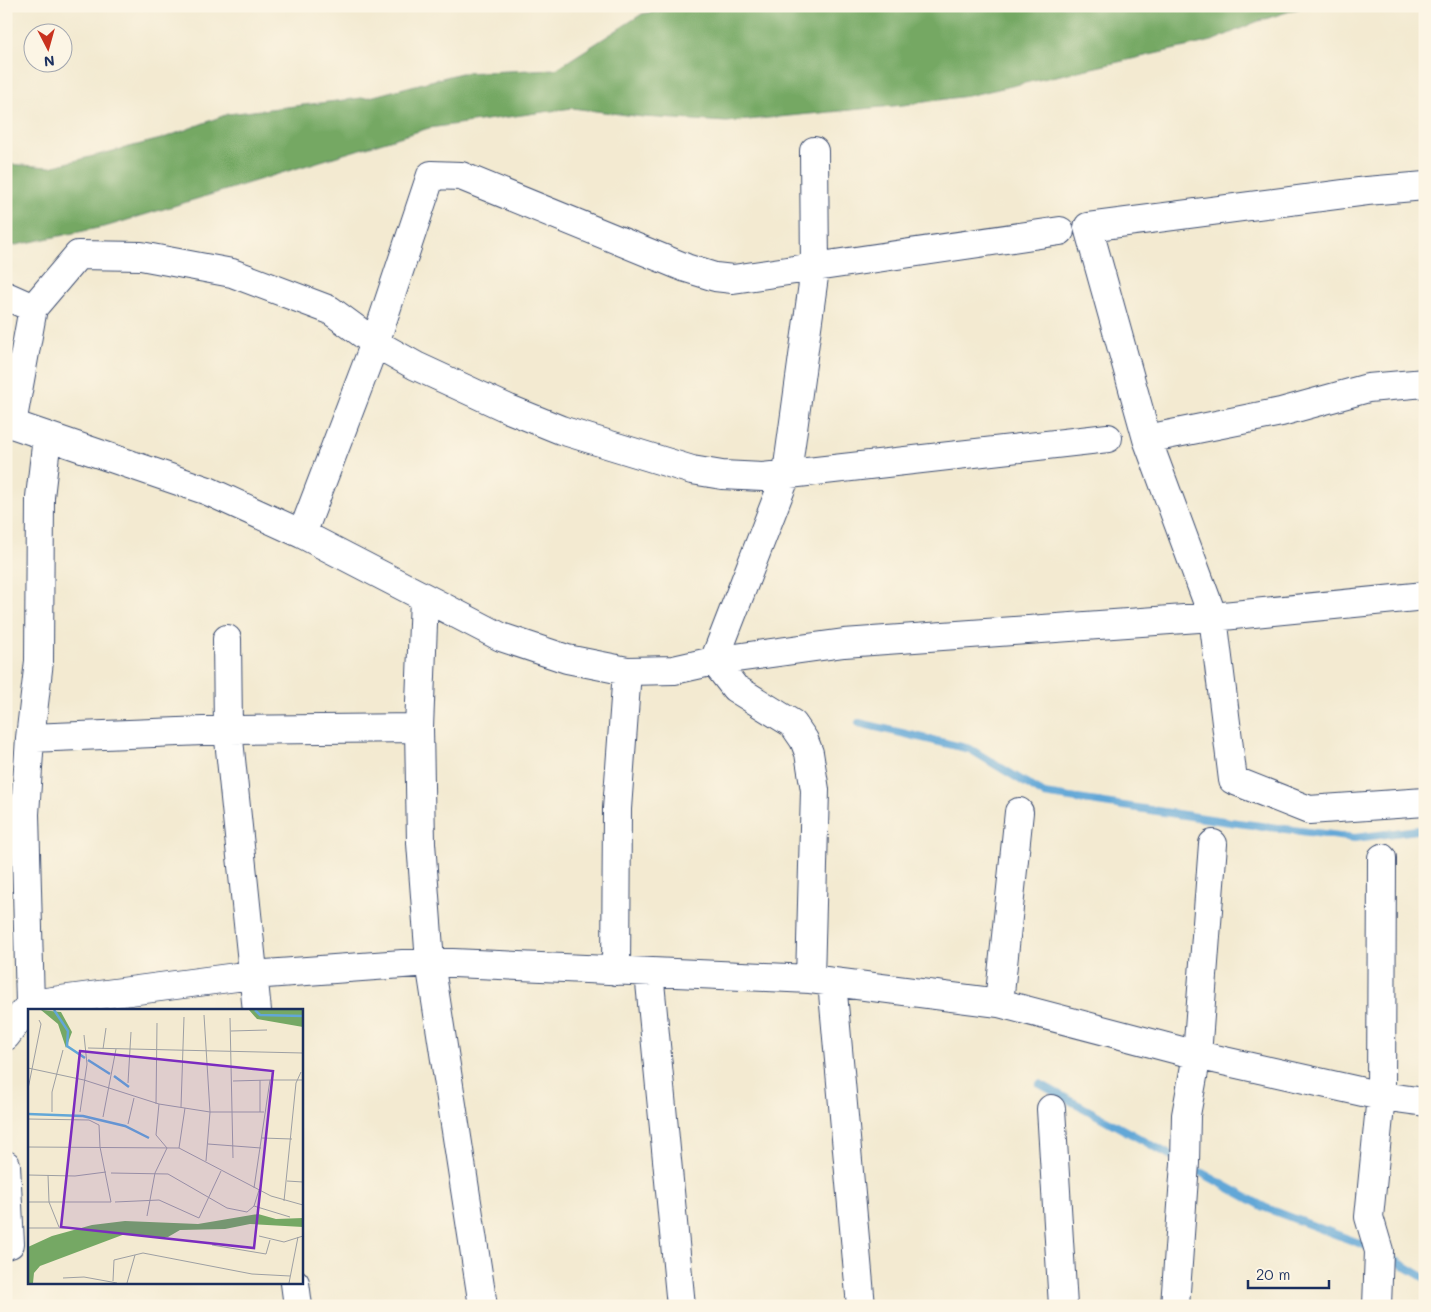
<svg xmlns="http://www.w3.org/2000/svg" width="1431" height="1312" viewBox="0 0 1431 1312" font-family="Mali,sans-serif">
<rect width="100%" height="100%" fill="#fcf5e5"/>
<filter id="ink" filterUnits="userSpaceOnUse"><feTurbulence type="fractalNoise" baseFrequency=".02" numOctaves="2"/><feDisplacementMap in="SourceGraphic" scale="10" xChannelSelector="R" yChannelSelector="G"/><feConvolveMatrix kernelMatrix="1 2 1 2 8 2 1 2 1" color-interpolation-filters="sRGB"/></filter>
<filter id="wash" filterUnits="userSpaceOnUse"><feTurbulence type="fractalNoise" baseFrequency=".0096" numOctaves="4" result="noise"/><feDisplacementMap in="SourceGraphic" scale="20" xChannelSelector="R" yChannelSelector="G"/><feGaussianBlur stdDeviation="1.12" result="paint"/><feColorMatrix in="noise" values="0 0 0 0 0 0 0 0 0 0 0 0 0 0 0 0 0 1.4 0 .05"/><feComposite in="paint" operator="in"/></filter>
<g filter="url(#wash)">
<rect width="100%" height="100%" fill="#f3ead1"/>
<path fill="#75a864" stroke="#486c61" d="M686,6H1306L1256,22L1212,41L967,96L903,105L727,122L643,117L572,108L429,128L108,226L6,247V164L50,167L161,139L228,114L370,97L461,73L556,69L642,14Z"/>
<g fill="none" stroke-linecap="round" stroke-linejoin="round">
<path stroke="#62a7d7" stroke-width="8" d="M859,723L970,749L1044,794L1230,822L1355,838L1425,829
M1040,1084L1179,1160
M1191,1167L1266,1208L1372,1248
M1384,1254L1425,1278"/>
</g>
</g>
<g filter="url(#ink)">
<g fill="none" stroke-linecap="round" stroke-linejoin="round">
<g stroke="#3b4b6f" stroke-width="30">
<path id="minor" d="M1425,186L1367,191L1088,227L1147,439L1213,617L1233,780L1309,810L1425,802
M6,296L33,308
M6,422L208,491L302,534L501,637L567,659L627,671L674,670L714,661L844,643L1213,617L1425,596
M12,424L33,308L78,255L141,256L232,273L330,310L375,343L416,366L509,409L561,430L692,470L722,475L763,477L1108,438
M1147,439L1281,412L1368,388L1425,383
M302,534L375,343L431,175L461,176L686,268L715,277L733,279L1060,231
M424,598L419,728L421,843L430,962L483,1306
M227,639L228,730L257,1011
M30,738L228,730L419,728
M616,971L617,809L627,671
M649,972L681,1306
M810,979L815,790L809,753L804,740L793,724L735,688L714,661L787,473L815,269L814,151
M832,982L861,1306
M999,1003L1019,812
M30,1004L252,975L430,962L810,979L999,1003L1197,1055L1381,1096L1425,1102
M6,1036L30,1004L25,814L30,738L39,661L40,497L47,437
M1051,1109L1063,1306
M6,1165L10,1244L6,1245
M295,1283L298,1306
M1175,1306L1185,1163L1186,1115L1197,1055L1213,844
M1377,1306L1379,1251L1369,1217L1381,1096L1382,858"/>
</g>
<use href="#minor" stroke="#fff" stroke-width="28"/>
</g>
</g>
<g transform="translate(28 1009)">
<rect width="275" height="275" fill="#f3ead1"/>
<path d="M13,1L33,3L44,23L38,39L30,15ZM221,1H275V18L229,10ZM230,205L248,210L275,209V218L222,215L197,220L152,221L140,228H126L97,225L12,257L6,264L5,274H0V238L24,227L64,216L97,212L170,215Z" fill="#75a864"/>
<path fill="none" stroke="#62a7d7" stroke-width="2.5" d="M26,1L40,22L39,37L57,49M227,1L232,6L275,7M60,51L82,65M86,67L101,78M0,105L55,107L97,117L121,129"/>
<path fill="none" stroke="#9d9fa3" stroke-width="1" d="M176,6L182,103L178,152M202,9L205,149M203,22L239,21M60,39L275,44M75,40L78,19M0,59L56,71L131,95L182,103H236M232,71V103M205,72L242,71M100,74L103,23M0,80L13,15L11,11M128,95L129,14M153,98L156,8M24,103V83L35,41M52,103L59,55L56,26M75,108L88,40M0,110L61,111L71,116L72,138L83,193H0M100,115L106,89M234,129L264,130M180,135L233,139M0,138L151,139L243,187L275,196M151,139L157,99M83,164L140,165L199,199L219,203L226,197L231,181M0,166L47,167L78,163M20,166L21,193L31,218M259,172L275,173M226,179L242,71H275M256,192L268,74L273,63M87,193L131,191L171,209L193,162M226,197L262,208M119,207L127,164L139,139L128,126L131,95M0,219H43M231,227L256,233L275,227M184,236L238,245L242,231M35,269L56,268L89,274M85,272L86,251L115,244L224,265L262,267M99,274L107,246M261,274L270,228"/>
<path fill="#7b2cbf" fill-opacity="0.15" stroke="#7b2cbf" stroke-width="2.5" d="M52,42L245,62L226,239L33,218Z"/>
<rect width="275" height="275" fill="none" stroke="#1b2f5e" stroke-width="2.5"/>
</g>
<rect width="1431" height="1312" fill="none" stroke="#fcf5e5" stroke-width="25"/>
<g transform="translate(48 48) rotate(174)"><circle r="24" fill="#fcf5e5" stroke="#a2a6af"/>
<path d="M0-4L9 19L0 12L-9 19Z" fill="#c8321e"/>
<text y="-8" font-size="14" font-weight="bold" text-anchor="middle" fill="#1b2f5e">N</text>
</g>
<path d="M1248 1280v8h81v-8" fill="none" stroke="#1b2f5e" stroke-width="2.5"/>
<text x="1256" y="1280" font-size="15" fill="#1b2f5e" stroke="#fcf5e5" stroke-width="4" paint-order="stroke">20 m</text>
</svg>
